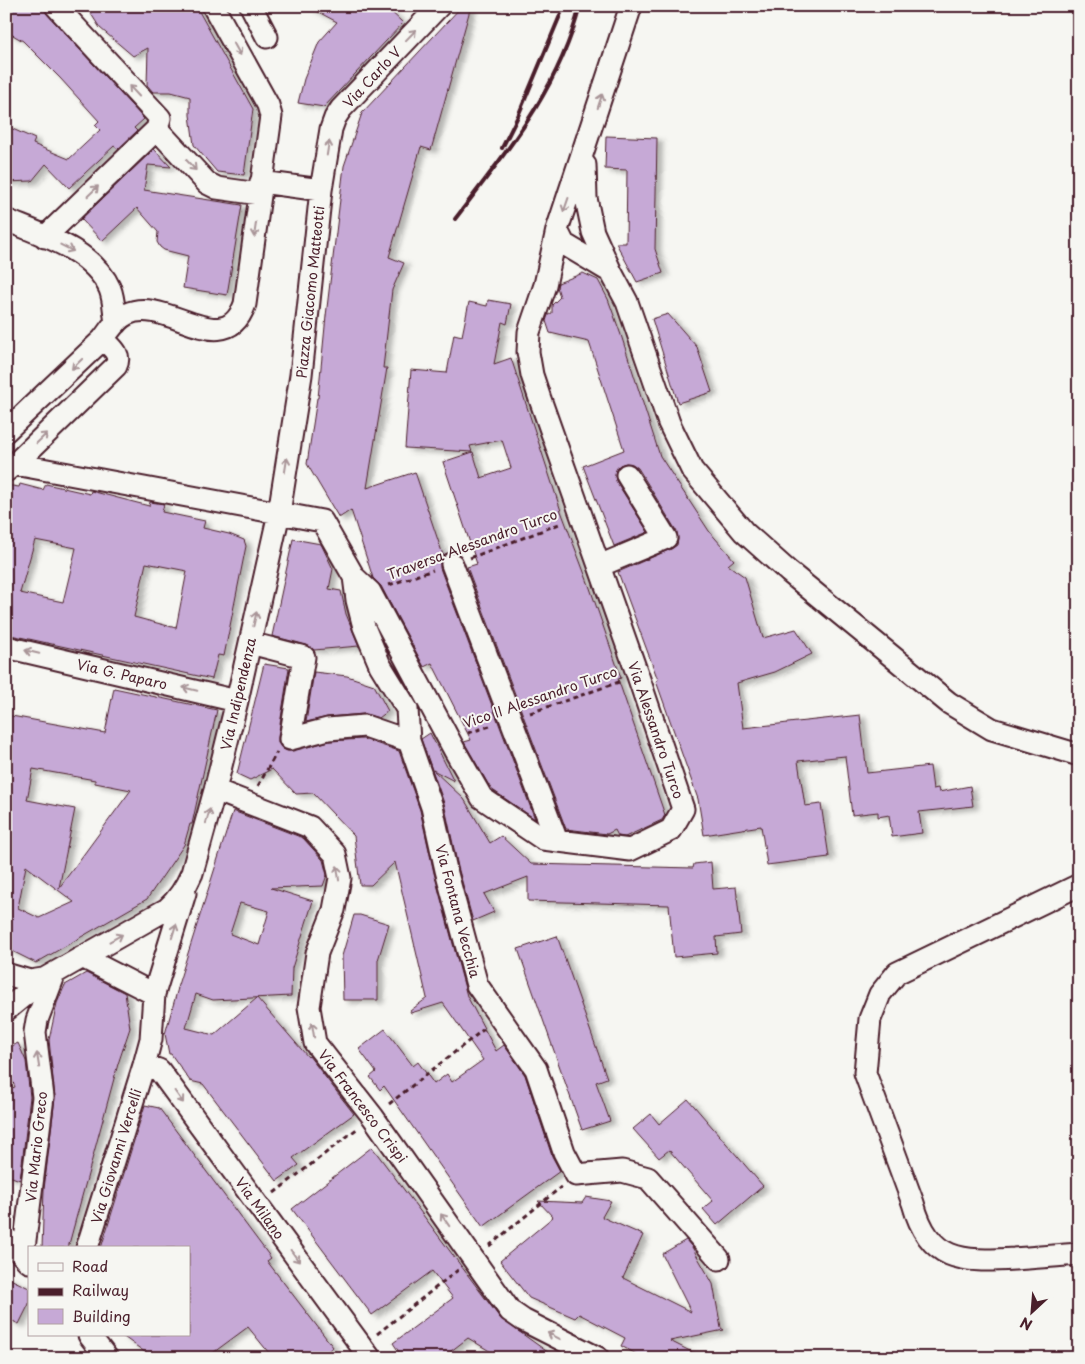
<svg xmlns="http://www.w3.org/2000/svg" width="1085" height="1364" viewBox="0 0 1085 1364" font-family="'Playpen Sans',sans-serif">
<defs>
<filter id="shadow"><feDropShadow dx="5.5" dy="3" stdDeviation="2.5" flood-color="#0004"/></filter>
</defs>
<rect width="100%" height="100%" fill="#f6f6f2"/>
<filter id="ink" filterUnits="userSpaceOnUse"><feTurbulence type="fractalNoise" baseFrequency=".02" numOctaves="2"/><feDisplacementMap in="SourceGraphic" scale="10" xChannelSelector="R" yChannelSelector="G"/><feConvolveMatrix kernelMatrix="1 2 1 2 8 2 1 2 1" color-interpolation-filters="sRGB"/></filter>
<g filter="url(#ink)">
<path fill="#c6a9d6" stroke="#4a1f2b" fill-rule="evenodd" filter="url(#shadow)" d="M6,6H44L47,14L144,119L134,128L137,131L118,149L114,146L69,188L46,164L32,181L6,182V126L35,139L33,144L69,159L100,130L95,125L99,121L60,78L23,41L6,31Z
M86,6H196L253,109L244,175L217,172L194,145L190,115V97L171,92H153L147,85L148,48L133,56L100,28Z
M307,6H385L403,23L324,107L298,103L304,79L319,42L337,22Z
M462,6H471L431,150L421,147L389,257L404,263L392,290L383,368H387L367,488L415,472L443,555L440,562V568L535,819L491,789L464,742L471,740L432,663L424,667L381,586L373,578L351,510L339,518L307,464L317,398H318L326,316L344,166L362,113Z
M606,136L657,138L655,249L663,273L637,282L616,243H626L627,170L605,169Z
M154,149L171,167L148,165L144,190L242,205L227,295L183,288L188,256L164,250L160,247L157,242L158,232L137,208L102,241L81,219Z
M583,273L598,280L608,299L621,335L660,456L709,531L734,560L728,565L745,577L763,638L796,629L812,654L775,672L737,683L743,728L860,715L867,773L930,766L933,789L938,788L939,792L970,786L973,806L919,812L922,833L892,837L889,815L878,817V812L852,815L845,756L798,761L805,806L821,804L829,857L767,865L761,826L704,835L698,799L656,681L658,680L618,572L671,549L677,545L678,539L677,532L638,468L632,464L626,463L620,465L616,470L615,475L616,481L648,532L614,546L583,466L624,450L589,342L550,333L546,321L548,315L552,313V305L560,297L557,287L558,283Z
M488,300L511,304L507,324L502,322L494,364L511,358L561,511L590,588L621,678L618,679L665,815L662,820L625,837L618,836L615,830L607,834L566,829L467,567L477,564L443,462L473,452L481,478L511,468L502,440L470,446L472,452L405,448L411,370L447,373L454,334L462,336L469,302L487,306Z
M668,314L697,347L712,392L678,403L652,319Z
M20,484L43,490L46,484L90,494L91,491L149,506L150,502L164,504L162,512L205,521L203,528L229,534L244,540L246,546L224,656L218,655L212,679L6,634V485L19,487ZM35,540L76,548L63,602L20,593ZM146,563L187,571L176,628L134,617Z
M293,539L321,544L333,569L329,589L341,591L346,614L359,646L314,650L307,645L272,636Z
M264,664L289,668L278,737V743L282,748L287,751H293L330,741L363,739L399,751L420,810L434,873L467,996L496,1051L504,1045L525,1075L552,1156L560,1171L483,1227L384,1086L380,1090L370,1077L376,1072L359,1049L385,1029L413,1066L418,1062L434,1084L447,1074L452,1082L483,1060L443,1003L411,1013L410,1011L427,998L395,862L371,885H360L354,836L313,793L296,794L272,769L250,780L237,774Z
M314,672L347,676L374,685L388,711L379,718L364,714L327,717L306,722Z
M114,688L217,710L192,824H190L184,845L147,899L36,963L6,948V715L105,733ZM33,769L95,780V783L131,790L59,888L75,809L27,800ZM26,866L74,902L39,918L18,908Z
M430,733L454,781L433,770L464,799L490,843L501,836L531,864L693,868L694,864L711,862L713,889L736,887L741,934L716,937L717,953L674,957L669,905L528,901V877L484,894L494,912L473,921L458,867L444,803L421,739Z
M233,811L303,838L323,860L327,875L323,886L271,888L313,901L292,968L291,996L213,1000L196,994L186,1028L214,1035L257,998L308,1057L309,1056L354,1114L293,1158L299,1165L277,1181L203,1084L190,1081L171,1054H169L165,1034L178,988H177ZM240,903L269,911L259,945L230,934Z
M354,915H360L389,924L378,960V1000H343L342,956Z
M557,936L607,1078L596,1082L610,1121L582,1130L518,949Z
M86,973L125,993L130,1028L118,1064L68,1248H42L44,1189L55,1098L49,1040L57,1003L65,985Z
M18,1043L26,1061L30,1097L20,1180L6,1175V1090L15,1087L6,1066V1049Z
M688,1099L763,1186L717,1225L703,1209L713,1201L669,1150L659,1158L633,1129L651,1114L659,1124Z
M145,1105L159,1108L271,1258L267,1261L333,1347L319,1358H273L248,1327L206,1358H153L121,1335H189V1248H101Z
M372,1147L500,1318L556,1358H501L468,1338L442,1358H403L393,1343L453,1298L432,1271L372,1315L292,1209Z
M586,1197L611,1201L602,1217L643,1235L623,1278L691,1312L662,1254L686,1240L692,1247L713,1284L721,1328L724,1330L670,1341L704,1358H644L621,1346L625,1338L579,1314L575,1318L529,1298L500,1261L553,1217L538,1201L582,1203Z
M6,1277L29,1288V1304L19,1324L6,1318Z"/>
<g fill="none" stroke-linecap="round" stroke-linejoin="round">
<g stroke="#4a1f2b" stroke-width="25">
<path id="minor" d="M56,6L160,118L157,129
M251,6L267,37
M157,129L207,183L217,188L259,194
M585,165L586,198L593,232L611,272L627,302L669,423L692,470L744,532L789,572L949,703L992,729L1079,755
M261,182L321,190
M6,220C42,235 93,250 110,289C114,299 114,311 116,323
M557,230L564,244L611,272
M45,237L157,129
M6,431L103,339C110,330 116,319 127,314C166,295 224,363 245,304L271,116L268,105L213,6
M15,464L322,521L354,577L370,592L455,751L482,798L543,839L630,850L671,830L683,809L638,676L540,399L532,375L528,352L529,332L545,285L557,230L631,6
M6,471L15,464L116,366C122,354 111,347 103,339
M452,564L557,841
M599,566L666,538L627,475
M354,577L357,600L364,627L380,665L407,709L409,741L432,807L446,870L477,985L536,1069L564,1152L576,1175L622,1171L648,1178L719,1259
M250,643L304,657L290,739L328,729L365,726L409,741
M6,647L237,701
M215,790L310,827L335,854L340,878L334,910L317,953L309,1007L315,1043L373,1117L510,1311L523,1320L598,1358
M1079,885L897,973L880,994L870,1019L865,1073L913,1203C929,1262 961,1262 1014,1259C1035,1257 1057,1256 1079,1254
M82,957L154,994
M6,974L30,981L43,979
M6,1010L44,979L167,909C179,899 186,887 192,873L215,790L237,701L279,513L301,375L321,190L331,129L335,118L341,109L439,6
M144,1065L159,1070L370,1358
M6,1238L23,1256
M87,1248L144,1065L151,1039L154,994L185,893
M29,1262L23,1256L43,1097L35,1032L37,1020L55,973
M89,1335L107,1358"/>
</g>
<path stroke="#4a1f2b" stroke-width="3" stroke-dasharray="5 4" stroke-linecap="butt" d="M470,558L562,523
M389,585L433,570
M530,713L619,682
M468,733L493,725
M258,786L277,752
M389,1104L484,1029
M274,1193L358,1128
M489,1246L561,1187
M377,1334L458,1270"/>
<use href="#minor" stroke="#f6f6f2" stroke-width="21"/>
<path stroke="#4a1f2b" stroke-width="4" d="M502,148L518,116L564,6
M455,219C507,151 558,91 580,6"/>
</g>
<defs><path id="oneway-shaft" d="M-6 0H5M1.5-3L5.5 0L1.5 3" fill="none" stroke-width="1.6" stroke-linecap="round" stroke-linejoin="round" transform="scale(1.25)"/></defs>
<g stroke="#a99598">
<use href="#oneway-shaft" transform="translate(411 35) rotate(-46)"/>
<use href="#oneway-shaft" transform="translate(237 49) rotate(61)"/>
<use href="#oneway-shaft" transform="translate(134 91) rotate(-133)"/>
<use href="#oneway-shaft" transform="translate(600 101) rotate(-72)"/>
<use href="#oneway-shaft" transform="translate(328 148) rotate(-81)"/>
<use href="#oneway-shaft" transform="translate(191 165) rotate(47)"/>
<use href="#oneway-shaft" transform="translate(93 191) rotate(-44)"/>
<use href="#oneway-shaft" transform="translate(566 205) rotate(109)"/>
<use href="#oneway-shaft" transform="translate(255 230) rotate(98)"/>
<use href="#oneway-shaft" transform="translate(67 248) rotate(27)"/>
<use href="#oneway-shaft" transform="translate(77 364) rotate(136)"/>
<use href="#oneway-shaft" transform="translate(42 438) rotate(-44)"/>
<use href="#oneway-shaft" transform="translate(286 465) rotate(-81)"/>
<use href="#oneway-shaft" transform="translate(255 619) rotate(-77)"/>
<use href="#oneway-shaft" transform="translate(32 652) rotate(-167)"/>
<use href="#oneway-shaft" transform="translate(190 689) rotate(-167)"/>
<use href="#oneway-shaft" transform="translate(208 816) rotate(-74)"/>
<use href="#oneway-shaft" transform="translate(338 873) rotate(-98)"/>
<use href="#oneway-shaft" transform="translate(174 931) rotate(-73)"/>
<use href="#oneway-shaft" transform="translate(116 938) rotate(-29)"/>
<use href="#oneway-shaft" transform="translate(313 1030) rotate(-99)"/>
<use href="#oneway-shaft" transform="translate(38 1060) rotate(-99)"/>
<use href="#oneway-shaft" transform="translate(179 1097) rotate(54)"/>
<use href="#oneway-shaft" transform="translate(445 1220) rotate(-125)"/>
<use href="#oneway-shaft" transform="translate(295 1256) rotate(54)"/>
<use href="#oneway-shaft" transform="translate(554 1336) rotate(-153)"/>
</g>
</g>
<g text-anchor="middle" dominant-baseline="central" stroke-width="4" stroke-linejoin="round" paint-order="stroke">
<g font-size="14" fill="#4a1f2b" stroke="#f6f6f2">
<text transform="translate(372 77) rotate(-47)">Via Carlo V</text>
<text transform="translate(310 292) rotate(-84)">Piazza Giacomo Matteotti</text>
<text transform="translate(472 544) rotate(-20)">Traversa Alessandro Turco</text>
<text transform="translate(122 674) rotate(13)">Via G. Paparo</text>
<text transform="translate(238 694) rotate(-77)">Via Indipendenza</text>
<text transform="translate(540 697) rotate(-19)">Vico II Alessandro Turco</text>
<text transform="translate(656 730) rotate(71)">Via Alessandro Turco</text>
<text transform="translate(458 911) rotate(75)">Via Fontana Vecchia</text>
<text transform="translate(363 1106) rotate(53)">Via Francesco Crispi</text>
<text transform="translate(36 1147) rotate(-84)">Via Mario Greco</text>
<text transform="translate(116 1156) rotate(-73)">Via Giovanni Vercelli</text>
<text transform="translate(260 1208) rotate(54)">Via Milano</text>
</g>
</g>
<rect width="1085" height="1364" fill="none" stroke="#f6f6f2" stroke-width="25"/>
<rect x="12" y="12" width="1060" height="1339" fill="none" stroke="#4a1f2b" stroke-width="2" filter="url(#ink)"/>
<rect x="28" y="1246" width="162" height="90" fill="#f6f6f2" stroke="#b1a0a2"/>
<rect x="38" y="1263" width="25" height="8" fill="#f6f6f2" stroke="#b1a0a2"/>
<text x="72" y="1272" font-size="15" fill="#4a1f2b">Road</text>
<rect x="38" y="1288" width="25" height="8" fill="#4a1f2b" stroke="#b1a0a2"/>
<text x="72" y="1296" font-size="15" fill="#4a1f2b">Railway</text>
<rect x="38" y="1309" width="25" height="15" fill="#c6a9d6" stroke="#b1a0a2"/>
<text x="72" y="1322" font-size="15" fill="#4a1f2b">Building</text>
<g transform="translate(1032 1312) rotate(206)" stroke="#f6f6f2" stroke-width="4" paint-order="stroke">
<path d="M0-4L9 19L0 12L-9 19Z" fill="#4a1f2b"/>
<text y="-8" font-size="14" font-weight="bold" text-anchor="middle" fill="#4a1f2b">N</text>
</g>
</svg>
